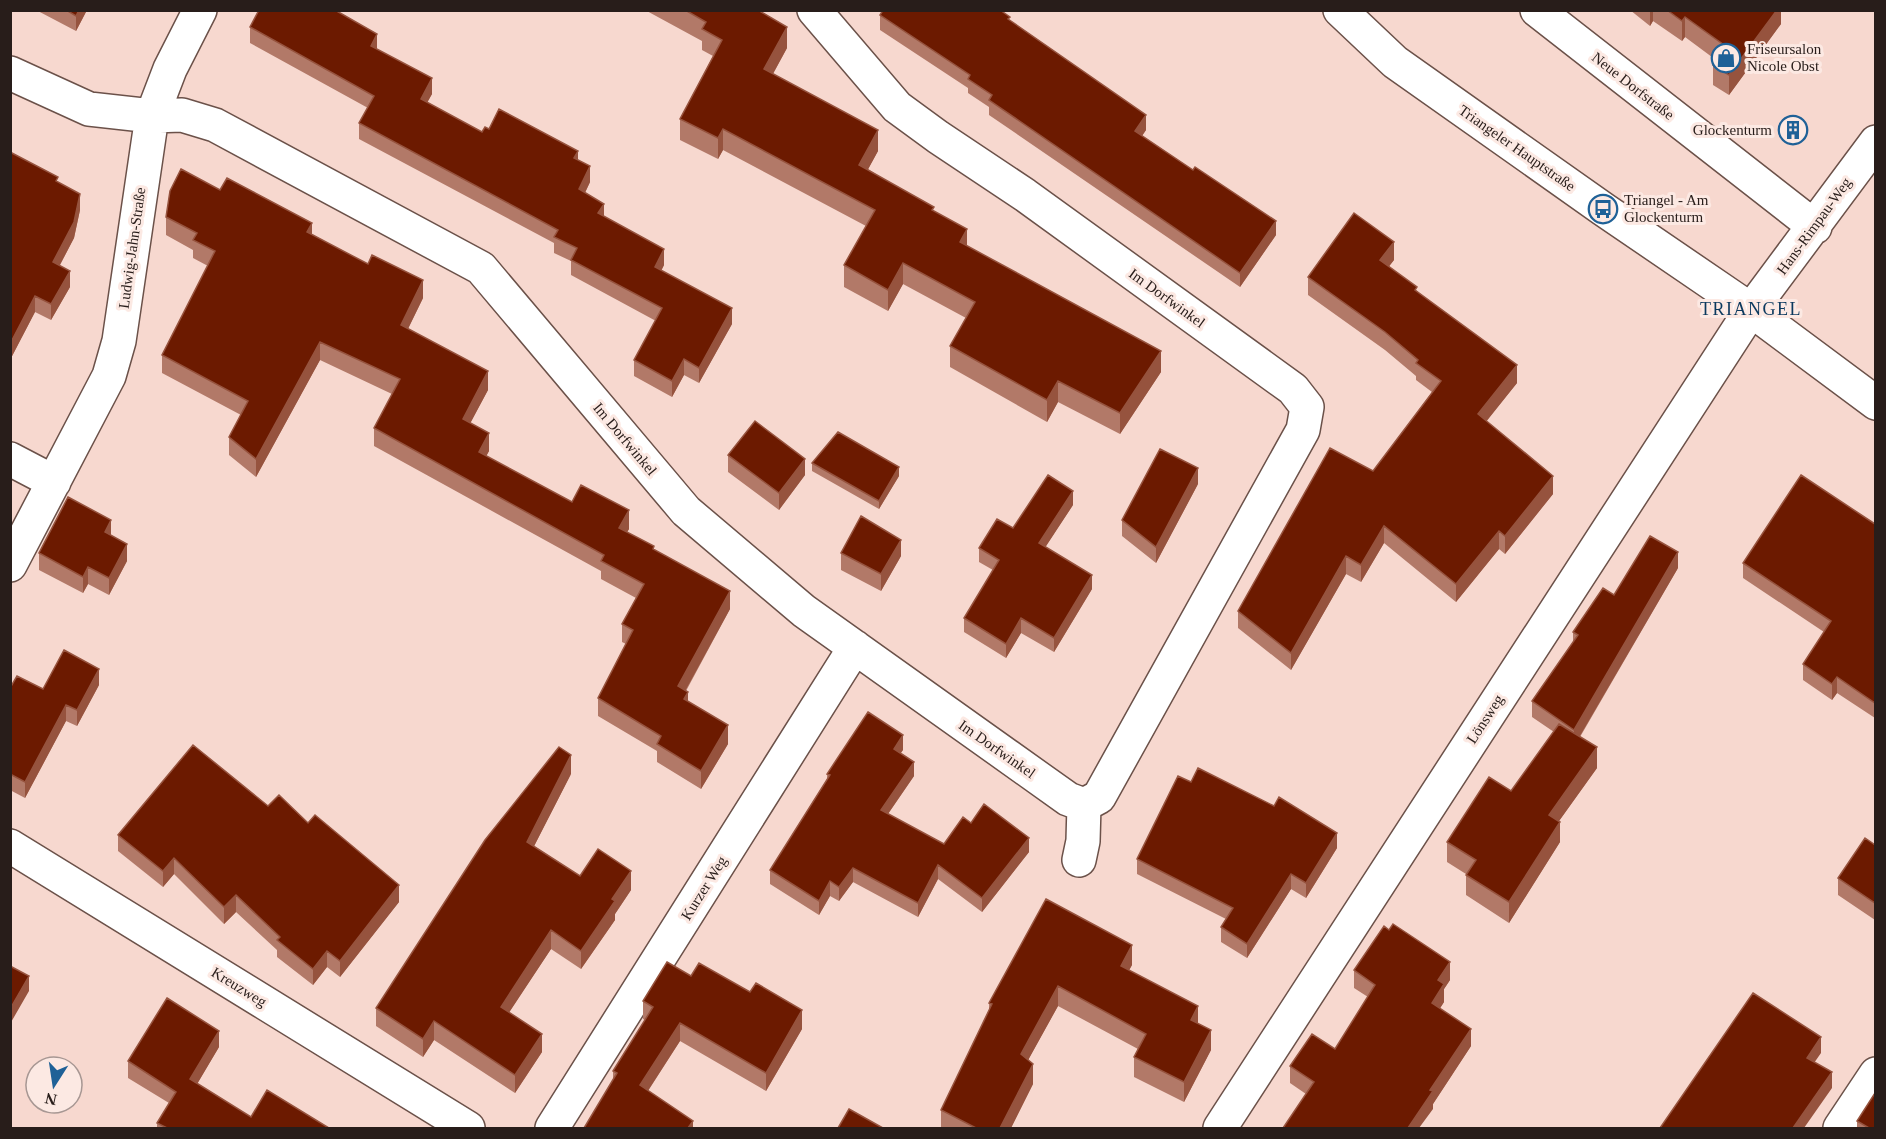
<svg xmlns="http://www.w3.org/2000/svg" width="1886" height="1139" viewBox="0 0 1886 1139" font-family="Georgia,serif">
<rect width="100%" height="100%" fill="#f7d8cf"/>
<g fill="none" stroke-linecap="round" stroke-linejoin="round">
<g stroke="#6b5149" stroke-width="36">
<path id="minor" d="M1537,10L1815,227
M10,73L89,109L152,116L182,115L215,125L481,268L686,511L804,611L1068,799L1084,805L1099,797L1303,430L1307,407L1293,389L1025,195L938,137L897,107L814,10
M10,459L54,482
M10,565L109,376L119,341L152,116L170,69L200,10
M10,846L468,1128
M1079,860L1083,841L1084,805
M552,1128L855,647
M1220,1128L1751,310L1876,142
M1840,1128L1876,1074"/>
</g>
<g stroke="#6b5149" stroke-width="36">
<path id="tertiary" d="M1340,10L1395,62L1603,209L1751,310L1876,403"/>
</g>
<use href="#minor" stroke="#fff" stroke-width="33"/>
<use href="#tertiary" stroke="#fff" stroke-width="33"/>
</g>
<path fill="#b27968" d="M36,10H87L76,31Z
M645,10H758L787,48L773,74L878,151L868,169L934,211L967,246L1161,372L1120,434L1058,402L1047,422L950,367V346L966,318L903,284L888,311L844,287V265L866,226L723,150L718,159L680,140V119L713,56L702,50V41Z
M1630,10H1781V24L1729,95L1713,85V65L1716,60L1685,37L1682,41L1653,21L1650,26Z
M880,15L1010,20L1146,130L1142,136L1276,235L1240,287L989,115V107L968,93V88L880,30Z
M250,27L377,49L432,94L427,102L482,132L489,129L578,160L590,182L585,193L604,216L664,265L661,271L732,324L699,383L684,375L672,397L634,376V360L656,321L571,275V261L554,253V243L359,139V123L368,108L250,43Z
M58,182L80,210L74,238L60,265L70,287L51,320L35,312L10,360Z
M220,190L312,234L423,298L408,329L488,390L470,423L489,451L486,456L572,502L629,529L627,532L654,549L730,609L686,691L688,701L728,744L701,789L657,762V751L598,716V698L626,644L622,642V624L636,598L601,579V571L374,446V428L392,394L320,360L256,477L229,455V437L241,415L162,373V355L208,266L193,258V250L166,235V217Z
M1394,260L1389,266L1417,291L1517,383L1486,421L1553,494L1505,554L1499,549L1456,602L1384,543L1361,582L1346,574L1291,670L1238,628V611L1373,471L1432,392L1416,380V376L1385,350L1308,295V277Z
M728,455L805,475L779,510L728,472Z
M812,463L899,476L879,509L812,471Z
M1198,484L1156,563L1122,536V520Z
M1073,505L1045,547L1092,589L1054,652L1021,633L1006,658L964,632V618L993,570L979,562V548L1013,528Z
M1875,524V718L1837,693L1832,700L1803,680V664L1824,632L1743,578V563Z
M111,536L127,561L109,595L88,584L83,593L39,570V553Z
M841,553L901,556L881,591L841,570Z
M1678,568L1580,737L1597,768L1559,821L1560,842L1509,923L1466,895V874L1447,862V842L1511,791L1554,732L1532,717V701L1573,642V632L1614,595Z
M99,685L77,726L66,721L25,798L10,790V688L43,689Z
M903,750L900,753L914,776L888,814L944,844L971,823L1029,852L982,912L938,879L918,917L853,882L839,901L830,896L819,915L770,884V870L827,779V774Z
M571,774L534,846L580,876L631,890L615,914V920L581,969L551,949L509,1012L542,1052L515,1093L434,1040L423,1057L376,1026V1008Z
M268,806L399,902L340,977L327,967L313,985L277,957V950L236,912L224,924L174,874L163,887L118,851V835Z
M1875,845V920L1838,895V878Z
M1337,848L1306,898L1291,889L1247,958L1221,942V927L1226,919L1137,874V859Z
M1132,965L1129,970L1198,1024L1211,1050L1184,1102L1134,1077V1057L1138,1049L1058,1006L1028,1060L1033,1084L1011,1128H941V1110L989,1010V1003Z
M1354,970L1450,980L1444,989V1002L1440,1008L1471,1046L1433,1104V1109L1306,1094L1290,1083V1066L1335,1049L1368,997L1354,988Z
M691,976L802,1029L766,1091L680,1041L648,1091L693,1128L613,1080V1071L645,1020L643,1019V1001Z
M219,1047L197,1084L251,1117L329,1128H157V1123L169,1103L128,1078V1061Z
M1857,1121L1875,1128H1857Z"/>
<path fill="#96533e" d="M79,10H87L76,31V16Z
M1650,10H1653V21L1650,26Z
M1777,10H1781V24L1729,95V75Z
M1685,17V37L1682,41V21Z
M787,27V48L764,90V69Z
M377,34V50L371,46Z
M432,78V94L421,114V99Z
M1146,115V130L1135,146V131Z
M723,129V150L718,159V138Z
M878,130V151L859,186V165Z
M578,151V167L574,158Z
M590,166V182L579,205V189Z
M80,194V210L74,238L53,278V262Z
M604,204V220L598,213Z
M1276,221V235L1240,287V273Z
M312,223V241L307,232Z
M967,229V250L960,242Z
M1394,242V260L1380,278V260Z
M664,249V265L655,283V267Z
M903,263V284L888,311V290Z
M70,271V287L51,320V304Z
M423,280V298L401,343V325Z
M35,296V312L10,360V344Z
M732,308V324L699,383V368Z
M320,342V360L256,477V459Z
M1161,351V372L1120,434V413Z
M684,359V375L672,397V381Z
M1517,365V383L1478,432V414Z
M488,371V390L463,437V419Z
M1058,381V402L1047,422V400Z
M489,433V451L479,470V452Z
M805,459V475L779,510V493Z
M899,467V476L879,509V501Z
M1198,468V484L1156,563V547Z
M1553,476V494L1505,554V536Z
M1073,491V505L1039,557V543Z
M629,510V529L619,546V528Z
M111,520V536L105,532Z
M1384,526V543L1361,582V565Z
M1499,531V549L1456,602V584Z
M901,540V556L881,591V574Z
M127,544V561L109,595V578Z
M1678,552V568L1574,746V730Z
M1346,556V574L1291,670V653Z
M88,567V584L83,593V577Z
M1092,575V589L1054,652V638Z
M730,591V609L678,704V686Z
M1021,618V633L1006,658V644Z
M99,669V685L77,726V710Z
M1837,677V693L1832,700V684Z
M688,692V710L684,699Z
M66,705V721L25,798V782Z
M728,725V744L701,789V771Z
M903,735V750L894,763V749Z
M1597,747V768L1549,835V815Z
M571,755V774L527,860V842Z
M914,762V776L881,824V810Z
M1560,822V842L1509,923V902Z
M1337,833V848L1306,898V883Z
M1029,838V852L982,912V898Z
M174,858V874L163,887V871Z
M938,865V879L918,917V903Z
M853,868V882L839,901V887Z
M631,871V890L615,914V920L581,969V951L612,899Z
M1291,874V889L1247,958V944Z
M830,881V896L819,915V901Z
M399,885V902L340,977V961Z
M236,895V912L224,924V907Z
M551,930V949L501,1025V1007Z
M1132,945V965L1121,985V966Z
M327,951V967L313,985V969Z
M1450,962V980L1444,989V1002L1432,1021V1003L1438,980Z
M29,976V991L10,1024V1009Z
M1058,986V1006L1021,1073V1054Z
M1198,1006V1026L1191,1020Z
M802,1010V1029L766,1091V1073Z
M434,1021V1040L423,1057V1039Z
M680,1023V1041L640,1103V1085Z
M1471,1029V1046L1433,1104V1109L1419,1128H1408L1430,1090Z
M1211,1030V1050L1184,1102V1082Z
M219,1031V1047L190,1096V1079Z
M542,1034V1052L515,1093V1075Z
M1821,1037V1053L1807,1073V1058Z
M1033,1064V1084L1011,1128H1000Z
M1832,1072V1088L1804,1128H1793Z
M693,1121V1128H688Z"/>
<path fill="#6c1a00" stroke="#96533e" stroke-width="1.5" d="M66,10H79L76,16Z
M259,10H335L377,34L371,46L432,78L421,99L482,132L485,127L489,129L499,109L578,151L574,158L590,166L579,189L604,204L598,213L664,249L655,267L732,308L699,368L684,359L672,381L634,360L662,308L571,260L577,248L554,237L558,230L359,123L374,96L250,27Z
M685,10H758L787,27L764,69L878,130L859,165L934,207L932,210L967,229L960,242L1161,351L1120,413L1058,381L1047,400L950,346L975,302L903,263L888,290L844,265L875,210L723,129L718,138L680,119L722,40L702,29L706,22Z
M883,10H1000L1010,17L1008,19L1146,115L1135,131L1193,170L1195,167L1276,221L1240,273L989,100L992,95L968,79L970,75L880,15Z
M1667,10H1777L1729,75L1713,65L1724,45L1685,17L1682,21Z
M10,152L58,177L56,181L80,194L74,222L53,262L70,271L51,304L35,296L10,344Z
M181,169L220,190L227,178L312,223L307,232L368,264L372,255L423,280L401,325L488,371L463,419L489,433L479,452L572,502L581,485L629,510L619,528L654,546L653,549L730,591L678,686L688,692L684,699L728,725L701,771L657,744L661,736L598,698L633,630L622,624L644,584L601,561L604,555L374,428L400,379L320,342L256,459L229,437L248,401L162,355L215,251L193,240L197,233L166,217L170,191Z
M1354,213L1394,242L1380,260L1417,287L1415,290L1517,365L1478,414L1553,476L1505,536L1499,531L1456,584L1384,526L1361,565L1346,556L1291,653L1238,611L1330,448L1373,471L1441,381L1416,363L1418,360L1385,332L1308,277Z
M755,421L805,459L779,493L728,455Z
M838,432L899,467L879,501L812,463Z
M1160,449L1198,468L1156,547L1122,520Z
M1048,475L1073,491L1039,543L1092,575L1054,638L1021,618L1006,644L964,618L999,560L979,548L997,519L1013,528Z
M1801,475L1875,524V703L1837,677L1832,684L1803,664L1831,621L1743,563Z
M68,497L111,520L105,532L127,544L109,578L88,567L83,577L39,553Z
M861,516L901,540L881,574L841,553Z
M1650,536L1678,552L1574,730L1532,701L1578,635L1573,632L1603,588L1614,595Z
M64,650L99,669L77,710L66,705L25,782L10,774V688L17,676L43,689Z
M868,712L903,735L894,749L914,762L881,810L944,844L963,817L971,823L984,804L1029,838L982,898L938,865L918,903L853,868L839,887L830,881L819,901L770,870L830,775L827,774Z
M1559,724L1597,747L1549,815L1560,822L1509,902L1466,875L1476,860L1447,842L1489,777L1511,791Z
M193,745L268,806L279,795L308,823L315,815L399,885L340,961L327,951L313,969L277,940L280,937L236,895L224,907L174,858L163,871L118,835Z
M559,747L571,755L527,842L580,876L598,849L631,871L612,899L615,901L581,951L551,930L501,1007L542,1034L515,1075L434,1021L423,1039L376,1008L485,840Z
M1198,768L1274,806L1279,797L1337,833L1306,883L1291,874L1247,944L1221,927L1233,908L1137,859L1178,776L1191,782Z
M1865,838L1875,845V903L1838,878Z
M1046,899L1132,945L1121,966L1198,1006L1191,1020L1211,1030L1184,1082L1134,1057L1146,1034L1058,986L1021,1054L1033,1064L1000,1128H976L941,1110L992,1004L989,1003Z
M1393,924L1450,962L1438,980L1444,984L1432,1003L1471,1029L1430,1090L1433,1091L1408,1128H1283L1314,1082L1290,1066L1312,1034L1335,1049L1375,985L1354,970L1384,926L1389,930Z
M667,962L691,976L699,963L750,992L756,983L802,1010L766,1073L680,1023L640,1085L693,1121L688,1128H584L617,1073L613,1071L653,1007L643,1001Z
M10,966L29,976L10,1009Z
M1753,993L1821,1037L1807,1058L1832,1072L1793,1128H1660Z
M167,998L219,1031L190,1079L251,1117L267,1090L329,1128H167L157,1123L176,1092L128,1061Z
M1875,1093V1128H1869L1857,1121Z
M849,1109L883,1128H838Z"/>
<defs>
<g id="shop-ring" transform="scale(1.5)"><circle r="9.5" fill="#fce9e3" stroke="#1f6197" stroke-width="1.5"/><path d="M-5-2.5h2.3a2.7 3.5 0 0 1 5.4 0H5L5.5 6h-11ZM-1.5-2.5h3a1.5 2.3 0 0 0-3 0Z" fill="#1f6197"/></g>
<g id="building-ring" transform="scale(1.5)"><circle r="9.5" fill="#fce9e3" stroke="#1f6197" stroke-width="1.5"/><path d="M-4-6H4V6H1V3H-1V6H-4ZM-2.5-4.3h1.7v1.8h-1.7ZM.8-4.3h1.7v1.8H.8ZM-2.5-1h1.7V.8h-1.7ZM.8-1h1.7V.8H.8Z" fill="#1f6197"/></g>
<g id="bus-ring" transform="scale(1.5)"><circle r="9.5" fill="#fce9e3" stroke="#1f6197" stroke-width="1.5"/><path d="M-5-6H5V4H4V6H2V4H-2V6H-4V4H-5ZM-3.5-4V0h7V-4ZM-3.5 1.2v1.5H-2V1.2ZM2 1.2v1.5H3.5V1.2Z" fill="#1f6197"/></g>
</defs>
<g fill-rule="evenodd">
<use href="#shop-ring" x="1726" y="58"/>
<use href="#building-ring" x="1793" y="130"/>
<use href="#bus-ring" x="1603" y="209"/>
</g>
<g text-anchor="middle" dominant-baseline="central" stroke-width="6" stroke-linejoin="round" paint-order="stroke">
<g font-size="15" fill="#281d1a" stroke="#fce9e3" text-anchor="start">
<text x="1747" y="49">Friseursalon<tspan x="1747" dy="17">Nicole Obst</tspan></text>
<text x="1772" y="130" text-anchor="end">Glockenturm</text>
<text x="1624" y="200">Triangel - Am<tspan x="1624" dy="17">Glockenturm</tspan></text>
</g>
<g font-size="15" fill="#281d1a" stroke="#fce9e3">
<text transform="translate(1633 86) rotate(38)">Neue Dorfstraße</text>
<text transform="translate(1517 148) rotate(35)">Triangeler Hauptstraße</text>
<text transform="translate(1814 226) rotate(-54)">Hans-Rimpau-Weg</text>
<text transform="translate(132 248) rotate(-82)">Ludwig-Jahn-Straße</text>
<text transform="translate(1167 298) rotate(36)">Im Dorfwinkel</text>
<text transform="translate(625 439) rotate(50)">Im Dorfwinkel</text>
<text transform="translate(1485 719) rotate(-57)">Lönsweg</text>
<text transform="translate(997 749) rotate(35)">Im Dorfwinkel</text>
<text transform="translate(704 888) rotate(-58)">Kurzer Weg</text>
<text transform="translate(239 987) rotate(32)">Kreuzweg</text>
</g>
<g font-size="18" letter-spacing="1.5" fill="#0b395e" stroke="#fce9e3">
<text x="1751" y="309">TRIANGEL</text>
</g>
</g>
<rect width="1886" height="1139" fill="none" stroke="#281d1a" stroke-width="24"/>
<g transform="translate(54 1085) rotate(192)"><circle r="28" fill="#fce9e3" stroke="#a79793" stroke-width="1.5"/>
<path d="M0-4.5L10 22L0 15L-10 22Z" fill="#1f6197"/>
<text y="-9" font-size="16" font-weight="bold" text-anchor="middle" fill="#281d1a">N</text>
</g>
</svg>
